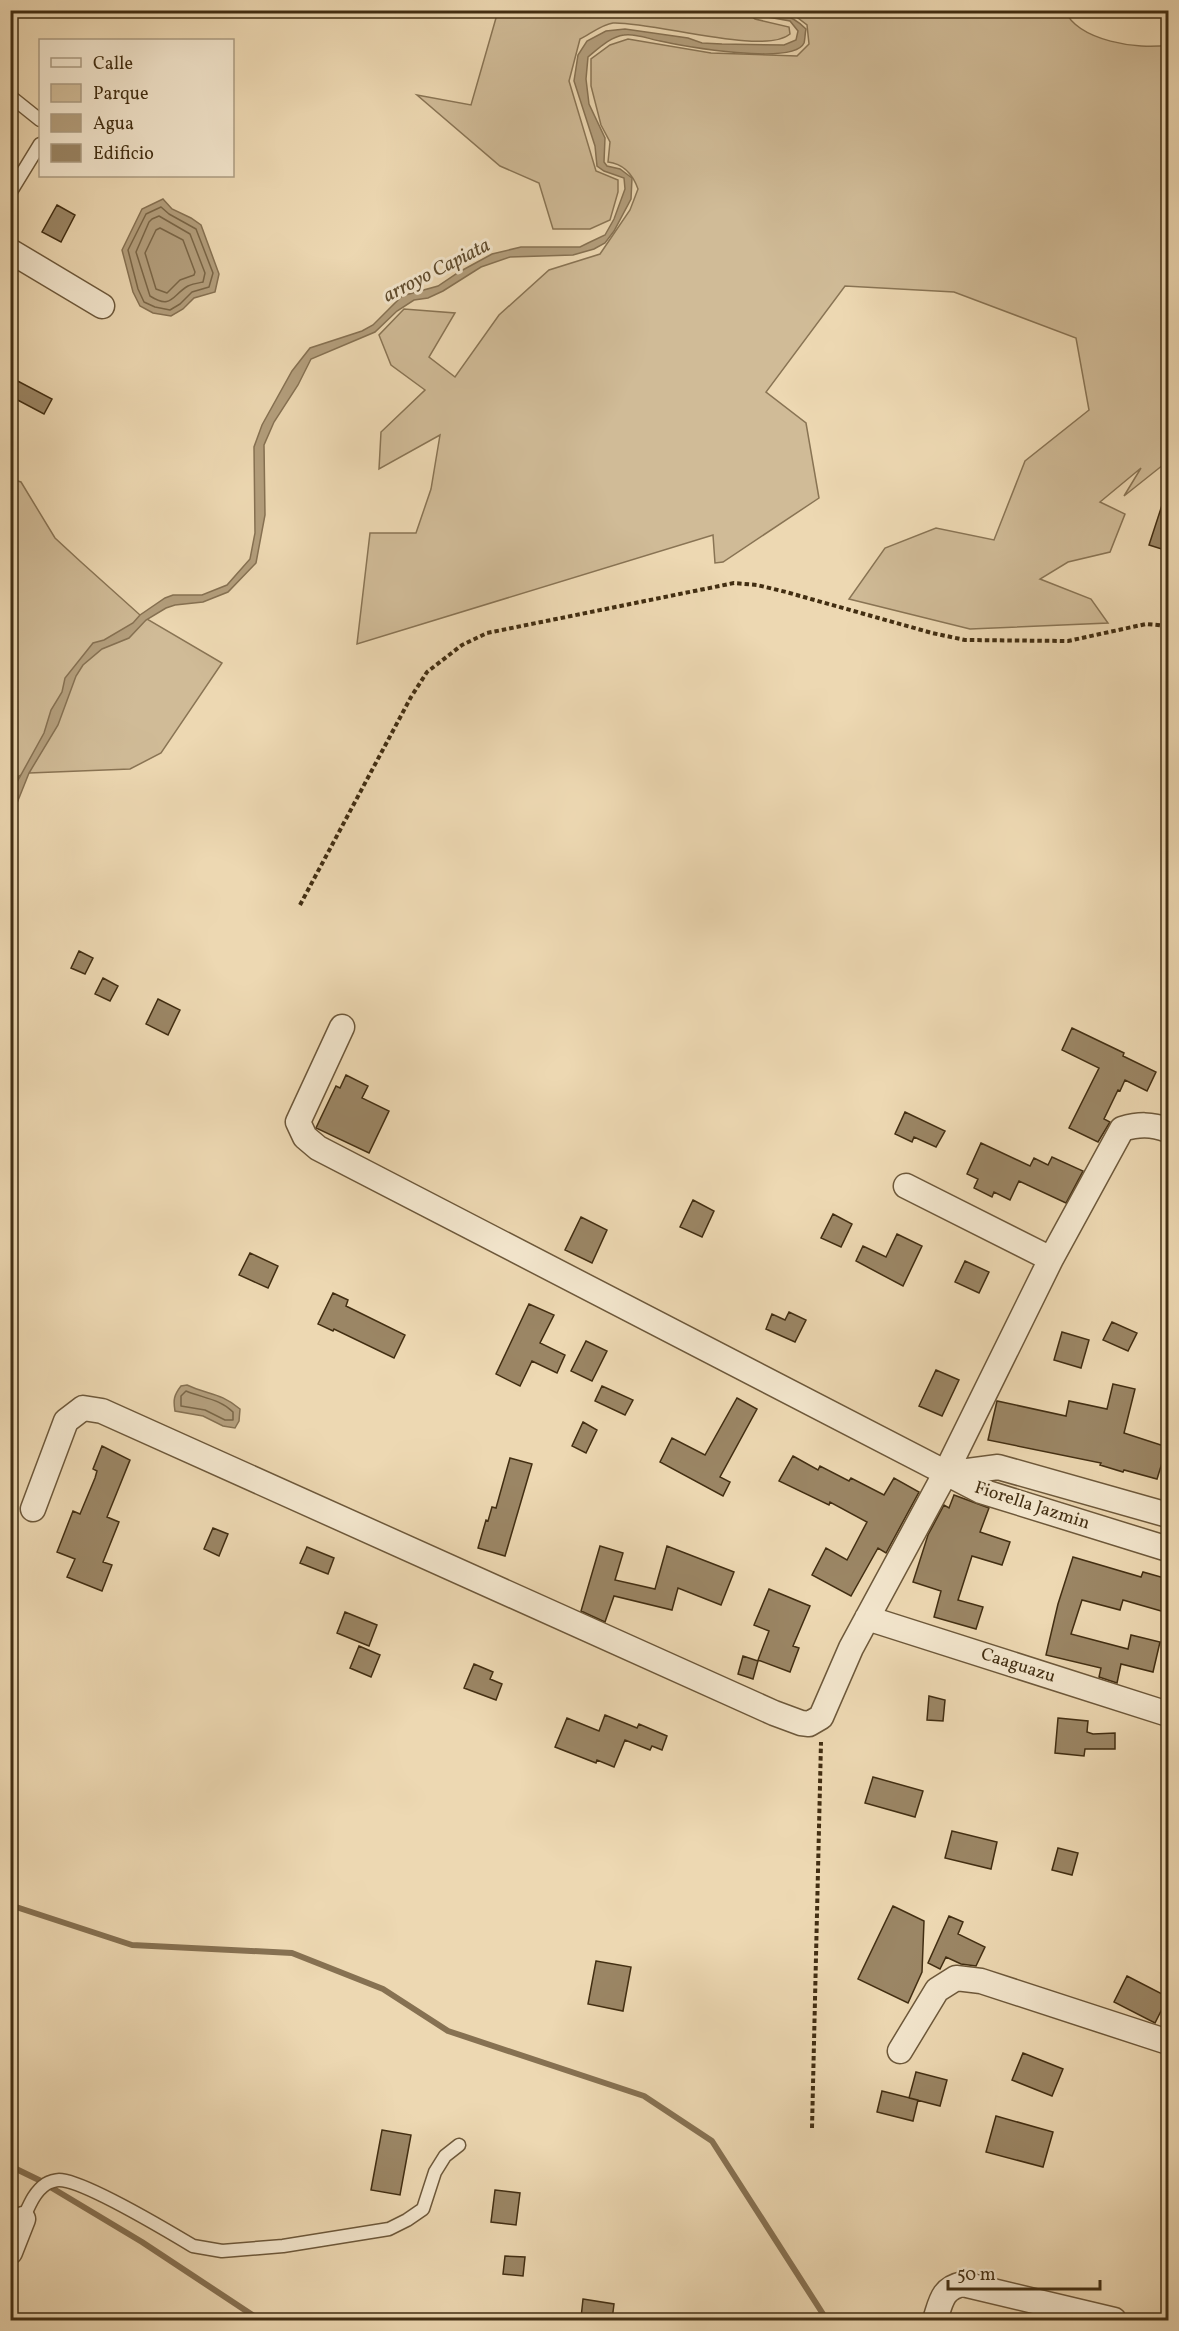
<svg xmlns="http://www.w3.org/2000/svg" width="1179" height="2331" viewBox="0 0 1179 2331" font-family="Vollkorn,serif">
<rect width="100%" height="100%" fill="#edd8b2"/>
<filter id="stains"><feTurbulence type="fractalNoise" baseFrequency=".00333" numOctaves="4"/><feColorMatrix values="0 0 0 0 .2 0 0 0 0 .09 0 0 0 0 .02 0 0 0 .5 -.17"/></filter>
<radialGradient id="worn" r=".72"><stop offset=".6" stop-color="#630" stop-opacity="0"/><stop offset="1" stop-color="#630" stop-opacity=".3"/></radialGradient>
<path fill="#d0bb97" stroke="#897454" stroke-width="1.5" d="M498,11H745L755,19L789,27L790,34C765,56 651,21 613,23C603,24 590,34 580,39L569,81L596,171L618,180V192L610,220L590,229H553L539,183L500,166L417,95L471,105Z
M784,11H1065C1079,41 1138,50 1168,45V461L1124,496L1141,468L1100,502L1125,514L1110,552L1068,562L1040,579L1091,599L1108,623L970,629L849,599L885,548L936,528L994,540L1025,461L1089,410L1076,338L954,292L845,286L766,392L806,423L819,498L723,562L715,563L713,535L357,644L370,533H416L431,489L440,435L379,469L381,432L425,390L391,365L379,335L404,309L455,313L429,357L455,377L499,315L549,270L600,254L630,210L638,189C633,175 625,164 608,162L610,142L601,125L591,86V59L610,45L628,39L711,53L797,56L809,44L807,25L790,12Z
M11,479L21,482L55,538L81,562L140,615L222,663L161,753L130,769L29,773L19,776L11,791Z"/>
<path fill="#b39e7c" stroke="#867152" stroke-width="1.5" d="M747,11C767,9 791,13 806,29C805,33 805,40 804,43C794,66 682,46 660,41C649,39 635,33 624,35C610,37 599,48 588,57L586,79L589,104L605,138L604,162L607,166L620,169L632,178L631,199L614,231L605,243L594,249L573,255L510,257L481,267L443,291L428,298L414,300L397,311L375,332L311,359L298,385L274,422L264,445L265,515L256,563L228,592L203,602L175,605L166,608L146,620L129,638L102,649L83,665L76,676L58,725L29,773L11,818V793L44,733L51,710L62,692L65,678L93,643L104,640L133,623L140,615L165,598L173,595H202L227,585L250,559L255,533L254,447L262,425L292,371L310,348L362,331L373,325L402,296L438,286L459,272L492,254L521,247H580L588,243L605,235L614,219L625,189L624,178L604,171L597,166L595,146L574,81L578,55L587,41L606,31L625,29L688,38L702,43L722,44L784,45L796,40L798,31L790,21L756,15Z
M163,199L172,209L191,218L201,225L219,274L215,292L194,298L183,309L171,316L153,313L140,306L133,292L122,250L142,209Z
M187,1385C208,1395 220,1392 240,1409L239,1421L235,1428L223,1426L203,1416L175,1411C173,1400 174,1395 181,1386Z"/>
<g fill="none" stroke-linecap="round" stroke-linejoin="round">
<path stroke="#7a6647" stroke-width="1.5" d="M161,207L169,214L196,229L213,273L209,287L192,292L180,304L170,310L155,307L144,302L138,289L128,250L146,214Z
M159,216L190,234L205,273L203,282C198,283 192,284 188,286C172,295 172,310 150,296L136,252L149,222L152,219Z
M160,228L183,240L195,272L194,275L180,280L167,293L156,289L145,253L156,230Z
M186,1391C203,1398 220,1399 233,1412V1420H225L205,1410L181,1406V1396Z"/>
<path stroke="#867152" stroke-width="6" d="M10,1905L132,1945L292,1953L383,1989L448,2031L644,2096L712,2141L823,2314
M10,2166L41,2181
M52,2188L142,2242L260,2320"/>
</g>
<path fill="#9b8665" stroke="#422e12" stroke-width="1.5" d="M57,205L75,215L61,242L42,232Z
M10,377L52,399L44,414L10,396Z
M1165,496H1168V551L1149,545Z
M79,951L93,958L85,974L71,968Z
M103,978L118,986L110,1001L95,994Z
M158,999L180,1010L168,1035L146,1024Z
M1072,1028L1124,1053L1123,1056L1156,1072L1147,1091L1125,1080L1120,1091L1118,1090L1104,1119L1110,1122L1098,1142L1069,1128L1099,1068L1062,1050Z
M346,1075L368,1086L362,1098L389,1111L369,1153L316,1128L336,1086L340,1088Z
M905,1112L945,1131L936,1147L914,1137L912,1142L895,1134Z
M981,1143L1030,1166L1034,1158L1048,1165L1052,1157L1083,1171L1066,1203L1019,1181L1010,1200L994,1192L992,1197L974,1188L978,1179L967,1174Z
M693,1200L714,1211L702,1237L680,1227Z
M833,1214L852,1224L841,1247L821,1238Z
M581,1217L607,1230L592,1263L565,1250Z
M897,1234L922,1246L903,1286L856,1261L863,1246L886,1257Z
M250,1253L278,1266L268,1288L239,1275Z
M965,1261L989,1272L979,1293L955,1282Z
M333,1293L348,1300L346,1306L405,1335L394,1358L334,1329L333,1331L318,1324Z
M529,1304L554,1315L540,1343L565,1355L557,1373L532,1361L520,1386L496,1374Z
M789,1312L806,1320L795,1342L766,1329L772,1314L785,1320Z
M1112,1322L1137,1333L1128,1351L1103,1340Z
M1062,1332L1089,1340L1081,1368L1054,1360Z
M586,1341L607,1351L592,1381L571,1371Z
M936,1370L959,1380L942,1416L919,1406Z
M1113,1384L1135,1389L1124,1433L1167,1447L1157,1479L1124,1470L1123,1472L1100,1465L1101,1463L988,1440L997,1401L1066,1416L1069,1401L1107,1409Z
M602,1386L633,1400L625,1415L595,1401Z
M737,1398L757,1409L720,1477L730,1482L723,1496L660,1462L672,1438L705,1455Z
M583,1422L597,1430L586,1453L572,1446Z
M102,1446L130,1460L107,1517L119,1522L103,1562L112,1565L102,1591L67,1577L75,1559L57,1552L73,1511L80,1514L95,1478L97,1471L93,1469Z
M793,1456L818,1470L820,1466L849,1481L851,1478L884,1495L894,1478L919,1492L886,1553L878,1548L851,1596L812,1575L826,1548L847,1560L867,1522L830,1502L829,1505L779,1481Z
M510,1458L532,1464L505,1556L478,1548L486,1520L488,1521L492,1507L496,1508Z
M954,1495L989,1508L980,1532L1010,1542L1002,1565L972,1556L958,1600L983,1607L976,1629L934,1617L941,1591L913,1582L928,1535L944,1505L949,1508Z
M213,1528L228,1534L219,1556L204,1549Z
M600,1546L623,1553L615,1580L655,1589L667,1546L734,1572L721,1605L678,1588L672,1610L614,1596L605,1622L581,1611Z
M307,1547L334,1558L328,1574L300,1563Z
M1073,1557L1141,1577L1143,1572L1168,1579V1613L1123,1600L1120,1610L1082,1600L1071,1634L1128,1649L1131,1635L1160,1642L1153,1672L1121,1664L1117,1683L1099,1677L1101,1668L1046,1655L1058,1604Z
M769,1589L810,1606L793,1646L799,1648L790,1672L758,1660L769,1631L754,1625Z
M345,1612L377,1625L369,1646L337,1633Z
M359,1646L380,1655L371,1677L350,1668Z
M743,1656L758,1661L753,1679L738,1674Z
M474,1664L493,1672L490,1679L502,1684L496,1700L464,1688Z
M929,1696L945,1700L943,1721L927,1720Z
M605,1715L637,1728L639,1724L667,1736L662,1750L652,1746L650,1750L625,1740L614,1767L597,1760L596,1763L555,1747L567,1718L599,1731Z
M1058,1718L1088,1721L1087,1732L1093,1734L1115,1733V1749H1085L1084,1756L1055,1753Z
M873,1777L923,1791L915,1817L865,1803Z
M952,1831L997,1842L991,1869L945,1858Z
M1058,1848L1078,1853L1072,1875L1052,1870Z
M893,1906L924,1921L922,1972L908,2003L858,1979Z
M949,1916L963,1922L958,1934L985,1947L976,1966L961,1964L946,1957L940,1969L928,1963Z
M596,1961L631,1967L623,2011L588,2004Z
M1127,1976L1168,1997L1155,2023L1114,2002Z
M1023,2053L1063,2069L1052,2096L1012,2080Z
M916,2072L947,2080L940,2106L909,2098Z
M882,2091L918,2100L913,2121L877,2112Z
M996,2116L1053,2132L1043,2167L986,2152Z
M382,2130L411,2135L400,2195L371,2190Z
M495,2190L520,2193L516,2225L491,2222Z
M505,2256L525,2257L523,2276L503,2274Z
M583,2299L614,2304L612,2320L581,2318Z"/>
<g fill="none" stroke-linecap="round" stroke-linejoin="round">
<g stroke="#6d583a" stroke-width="15">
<path id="lane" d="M10,96L40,120
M10,193L40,144
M23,2219C29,2206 34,2192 46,2184C49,2182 56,2180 59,2180C83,2180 168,2231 193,2246L222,2251L283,2246L389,2229L407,2220L423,2209L435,2172L445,2156L459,2145"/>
</g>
<g stroke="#6d583a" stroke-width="27">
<path id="street" d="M10,251L102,306
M342,1027L298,1122L305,1137L318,1148L981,1491L1168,1549
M906,1186L1051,1259
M945,1474L998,1467L1168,1515
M33,1509L66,1421L83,1408L102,1411L774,1713L801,1723L809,1724L821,1717L851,1648L945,1474L1051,1259L1122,1129C1139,1124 1151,1124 1168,1130
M867,1618L1168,1714
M900,2051L937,1990L956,1978L981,1981L1168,2042
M10,2252L23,2219
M935,2320C941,2302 942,2288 963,2284L1114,2320"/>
</g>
<path stroke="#422e12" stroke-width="4" stroke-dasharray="4.5 3" stroke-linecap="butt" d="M300,905L411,697L427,672L462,645L487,633L734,583L757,585L786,592L932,633L965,640L1068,641L1146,624L1168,626
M812,2128L821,1742"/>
<use href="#lane" stroke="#f3e6cd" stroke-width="12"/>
<use href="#street" stroke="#f3e6cd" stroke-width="24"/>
</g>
<g text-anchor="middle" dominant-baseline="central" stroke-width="6" stroke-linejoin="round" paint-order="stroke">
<g font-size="18" fill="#422e12" stroke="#f3e6cd">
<text transform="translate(1032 1506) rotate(18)">Fiorella Jazmin</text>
<text transform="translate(1018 1666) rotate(18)">Caaguazu</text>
</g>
<g font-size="20" font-style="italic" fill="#5e4a2c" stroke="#f3e6cd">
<text transform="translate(437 271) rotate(-27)">arroyo Capiata</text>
</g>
</g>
<rect width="1179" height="2331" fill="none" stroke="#edd8b2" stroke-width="36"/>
<rect x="12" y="12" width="1155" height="2307" fill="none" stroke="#422e12" stroke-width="3"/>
<rect x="18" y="18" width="1143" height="2295" fill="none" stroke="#422e12" stroke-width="1.5"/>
<rect x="39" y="39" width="195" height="138" fill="#f3e6cd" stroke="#ac9c82" stroke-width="1.5"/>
<rect x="51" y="58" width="30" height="9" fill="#f3e6cd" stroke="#ac9c82" stroke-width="1.5"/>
<text x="93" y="69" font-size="18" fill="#422e12">Calle</text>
<rect x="51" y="84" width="30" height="18" fill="#d0bb97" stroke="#ac9c82" stroke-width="1.5"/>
<text x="93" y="99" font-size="18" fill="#422e12">Parque</text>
<rect x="51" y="114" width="30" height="18" fill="#b39e7c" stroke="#ac9c82" stroke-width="1.5"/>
<text x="93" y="129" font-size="18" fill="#422e12">Agua</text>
<rect x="51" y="144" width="30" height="18" fill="#9b8665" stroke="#ac9c82" stroke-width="1.5"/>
<text x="93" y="159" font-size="18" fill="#422e12">Edificio</text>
<path d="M948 2280v9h152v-9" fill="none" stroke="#422e12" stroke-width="3"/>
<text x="957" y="2280" font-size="18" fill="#422e12" stroke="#f3e6cd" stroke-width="4.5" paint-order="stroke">50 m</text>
<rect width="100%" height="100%" filter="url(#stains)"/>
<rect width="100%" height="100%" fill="url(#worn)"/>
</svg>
